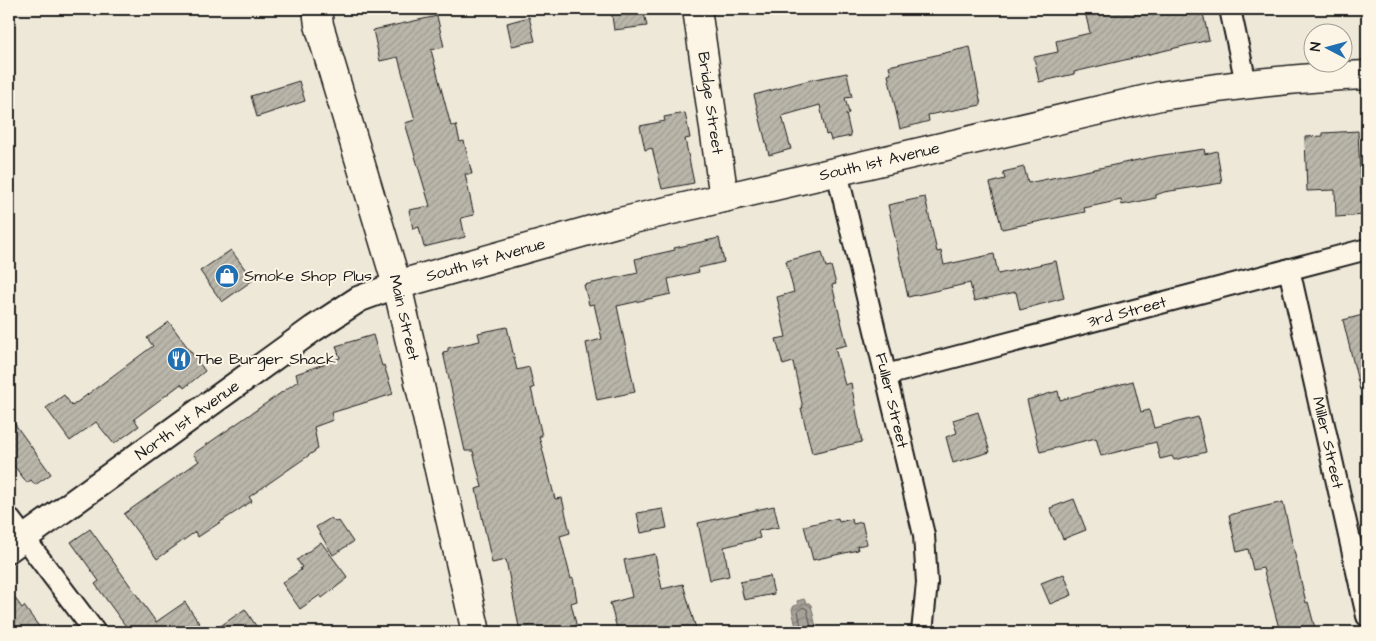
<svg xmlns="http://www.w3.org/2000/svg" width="1376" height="641" viewBox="0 0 1376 641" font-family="'Architects Daughter',sans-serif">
<defs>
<pattern id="water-waves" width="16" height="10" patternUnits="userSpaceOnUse" patternTransform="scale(1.25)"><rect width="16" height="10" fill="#a7a299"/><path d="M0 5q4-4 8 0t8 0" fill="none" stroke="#87837c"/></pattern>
<pattern id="building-hatch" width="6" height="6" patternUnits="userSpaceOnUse" patternTransform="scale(1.25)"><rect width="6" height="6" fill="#bab6aa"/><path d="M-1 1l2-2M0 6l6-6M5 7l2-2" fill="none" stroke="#9f9c92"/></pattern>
</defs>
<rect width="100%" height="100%" fill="#eee8d9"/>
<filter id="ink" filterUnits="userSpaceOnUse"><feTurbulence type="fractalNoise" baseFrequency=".02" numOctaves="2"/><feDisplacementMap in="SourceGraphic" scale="10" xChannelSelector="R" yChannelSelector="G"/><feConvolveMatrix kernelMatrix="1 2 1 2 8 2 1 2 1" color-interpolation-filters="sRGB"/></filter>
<g filter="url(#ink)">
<path fill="url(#water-waves)" stroke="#6f6c67" d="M804,599L806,603H809L811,605L817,632H797L792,609L794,606L798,605L797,601Z"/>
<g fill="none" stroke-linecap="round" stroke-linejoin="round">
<path stroke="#54524e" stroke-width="1" d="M802,632L798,611L803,607L807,609L812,632"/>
</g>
<path fill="url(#building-hatch)" stroke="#1c1c1c" d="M611,9H643L647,26L614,30Z
M1099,9H1202L1209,40L1074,72V74L1039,82L1034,57L1058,52L1056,41L1090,33L1085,12Z
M437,16L444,47L431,50L451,126L456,125L460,142L464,141L472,174H465L474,215L461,218L465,237L424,247L419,227L413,229L409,210L430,206L405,123L415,120L398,57L380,61L373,30Z
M529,17L535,41L512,46L507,23Z
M970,47L981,105L928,115L929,121L900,129L888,75L891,74L889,66Z
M847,73L852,97L845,98L849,113L846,114L851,136L831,140L829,134L826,135L820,105L782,116L791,149L769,155L754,95L810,80Z
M299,81L305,101L257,117L251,96Z
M685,113L690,138L685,139L694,183L662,189L652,148L645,150L640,126L665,121L664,117Z
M1358,131L1361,193H1365L1366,215L1336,217L1335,190L1307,191L1305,137L1323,136V133Z
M1204,149L1205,154L1217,151L1222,183L1164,192L1156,195V198L1122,205L1121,200L1084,208L1085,212L1002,229L990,183L1005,179L1003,172L1024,167L1028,183L1157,156Z
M925,197L937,252L941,251L944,265L994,254L998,274L1056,261L1064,298L1020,310L1016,292L974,301L970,283L908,297L888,205Z
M719,238L724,262L698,268L699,272L668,279L671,294L617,306L635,392L597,400L586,343L602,339L594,304L589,305L584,285L638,273L635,259L675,250L674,248Z
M231,250L253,280L222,302L200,271Z
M822,252L826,267L831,266L836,284L832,285L847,345L835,348L845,385L851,383L862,442L812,453L801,408H803L793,362L783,365L776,339L786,337L777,297L794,292L786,261Z
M1367,314V389L1360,390L1343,320Z
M169,322L205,371L184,388L181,384L134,419L139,426L114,444L96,422L70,441L46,408L64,395L72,406L153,346L147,338Z
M507,327L517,370L529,367L534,388H531L542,436H539L555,499L562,498L570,533L560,536L571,579L573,578L577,601L571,603L578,632H520L506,560L492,563L476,489L482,487L473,451H465L443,352L448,351V348L480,341L478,333Z
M373,335L382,366L384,365L393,394L331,413L333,420L314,427L318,449L249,497L252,501L198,537L195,532L157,559L124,514L199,461L193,454L298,381L296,374L340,358L336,346Z
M1133,381L1141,412L1149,410L1154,428L1198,417L1206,452L1174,460L1172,456L1160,459L1156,442L1101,456L1096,438L1040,452L1027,400L1058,391L1060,400Z
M978,412L990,452L953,463L946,437L957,433L953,420Z
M9,416L51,474L35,485L31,480L27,483L9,459Z
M1074,499L1086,530L1063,539L1050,508Z
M1283,502L1306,603L1308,602L1316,632H1280L1263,568L1253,570L1248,549L1237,552L1229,515Z
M774,506L779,527L758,531L760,538L724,547L729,576L710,580L698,523Z
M663,509L667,528L641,533L637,513Z
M331,518L335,522L339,521L353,542L333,555L316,527Z
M838,518L839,522L852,519L853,524L862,522L867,544L857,546L858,550L813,560L804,526Z
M90,529L156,622L185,602L205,632H130L95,584L99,581L71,542Z
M321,542L348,578L322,598L320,595L300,609L282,583L301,570L300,568L302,567L297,560Z
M655,554L662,589L683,584L697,632H618L610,603L632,597L624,560Z
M1064,574L1072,595L1050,604L1041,583Z
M770,576L774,594L744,600L740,582Z
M9,590L22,608L24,606L43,632H9Z
M245,609L260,632H212Z"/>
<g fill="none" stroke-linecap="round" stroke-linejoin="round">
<g stroke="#1c1c1c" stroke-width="24">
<g id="minor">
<path d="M1230,9L1246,83"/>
<path id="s1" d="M837,172L924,535L927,583L922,632"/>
<path id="s2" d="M1289,269L1367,616"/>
<path id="s3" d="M886,375L1367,249"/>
<path d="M9,518L95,632"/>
</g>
</g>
<g stroke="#1c1c1c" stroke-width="29">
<g id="tertiary">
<path id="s4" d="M9,549L313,329L359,299L397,285"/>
</g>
</g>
<g stroke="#1c1c1c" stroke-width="31">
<g id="secondary">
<path id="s5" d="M317,9L319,25L397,285L476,632"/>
<path id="s6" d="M697,9L724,198"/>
<path id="s7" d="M397,285L616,223L1160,96C1229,86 1298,77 1367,75"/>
</g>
</g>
<use href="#minor" stroke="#fcf5e5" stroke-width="20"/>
<use href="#tertiary" stroke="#fcf5e5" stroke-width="25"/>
<use href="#secondary" stroke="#fcf5e5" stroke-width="28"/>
</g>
</g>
<defs>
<g id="shop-disc" transform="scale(1.25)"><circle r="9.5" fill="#1f6fb2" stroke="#fcf5e5"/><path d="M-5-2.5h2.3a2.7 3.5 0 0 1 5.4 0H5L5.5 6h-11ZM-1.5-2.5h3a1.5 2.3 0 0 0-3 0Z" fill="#fff"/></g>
<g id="restaurant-disc" transform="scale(1.25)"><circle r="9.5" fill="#1f6fb2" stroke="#fcf5e5"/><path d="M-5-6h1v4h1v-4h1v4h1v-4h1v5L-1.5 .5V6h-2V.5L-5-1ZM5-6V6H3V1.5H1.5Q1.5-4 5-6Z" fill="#fff"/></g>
</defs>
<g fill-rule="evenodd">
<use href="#shop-disc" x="227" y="276"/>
<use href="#restaurant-disc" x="179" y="359"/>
</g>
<g text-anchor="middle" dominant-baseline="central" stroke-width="4" stroke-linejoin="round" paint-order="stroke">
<g font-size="16" fill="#1c1c1c" stroke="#fcf5e5">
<text stroke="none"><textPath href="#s6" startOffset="95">Bridge Street</textPath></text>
<text stroke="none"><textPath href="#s7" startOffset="498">South 1st Avenue</textPath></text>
<text stroke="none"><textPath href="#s7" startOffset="92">South 1st Avenue</textPath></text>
<text stroke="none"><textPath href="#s3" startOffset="249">3rd Street</textPath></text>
<text stroke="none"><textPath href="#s5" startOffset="321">Main Street</textPath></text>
<text stroke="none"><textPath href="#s1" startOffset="235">Fuller Street</textPath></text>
<text stroke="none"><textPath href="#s4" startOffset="220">North 1st Avenue</textPath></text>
<text stroke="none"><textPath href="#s2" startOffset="178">Miller Street</textPath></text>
</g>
<g font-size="16" fill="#1c1c1c" stroke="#fcf5e5" text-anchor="start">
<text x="244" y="276">Smoke Shop Plus</text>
<text x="196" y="359">The Burger Shack</text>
</g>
</g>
<rect width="1376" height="641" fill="none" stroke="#fcf5e5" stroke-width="30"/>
<rect x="15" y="15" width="1346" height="611" fill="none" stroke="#1c1c1c" stroke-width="2" filter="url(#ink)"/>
<g transform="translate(1328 48) rotate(276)"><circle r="24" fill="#fcf5e5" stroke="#a29e95"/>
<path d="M0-4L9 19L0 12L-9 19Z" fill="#1f6fb2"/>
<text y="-8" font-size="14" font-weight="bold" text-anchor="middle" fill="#1c1c1c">N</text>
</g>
</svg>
